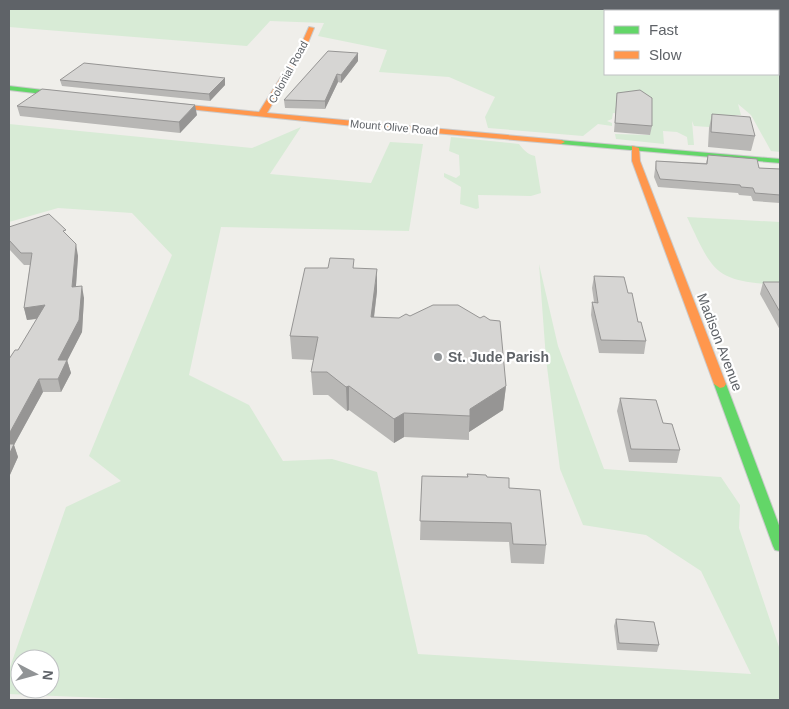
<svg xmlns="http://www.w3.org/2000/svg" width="789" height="709" viewBox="0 0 789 709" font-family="Helvetica,sans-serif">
<rect width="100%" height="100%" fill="#efeeea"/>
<path fill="#d8ebd6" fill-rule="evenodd" d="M9,9H642L648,11H605V74H778V62H780V152L771,151L751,115L738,104L741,115H735L738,129L694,126L692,121L694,145H688L687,137L677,132L663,131L664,144L616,139L615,134L650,135L634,115L613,113L612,119L607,121L612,123V126L598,124L583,136L488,128L485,117L495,97L449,77L379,72L387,50L318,36L324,23L270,21L247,46L9,27Z
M9,124L252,148L301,127L270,174L371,183L390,142L423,144L409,231L221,227L189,375L249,405L283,461L332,459L377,472L418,654L751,674L701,571L646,535L583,525L560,469L546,359L539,264L558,346L604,469L721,477L740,505L739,528L780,650V700H150L9,694V670L66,507L121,481L89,456L172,255L132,213L58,208L9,222ZM20,659H50V689H20Z
M451,137L519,144C524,150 527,154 535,156L541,193L531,196L478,195L479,208L476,209L460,204L461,187L444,177V173L456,178L460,175L459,155L449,151Z
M687,217L780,222V285C714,281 714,274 687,217Z"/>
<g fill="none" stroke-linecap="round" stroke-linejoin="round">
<g stroke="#cacacb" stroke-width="2">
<path id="fast" d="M656,9H664L667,11H659Z
M778,51L780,52V56L778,55Z
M9,86L77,94L81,96L77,98L9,90Z
M558,140L780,159V163L561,144L557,142Z
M720,380L726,384L780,528V551L775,550L773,546L714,384Z"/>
</g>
<g stroke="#cacacb" stroke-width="2">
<path id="slow" d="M309,27L314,28L307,45L267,113L561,140L565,142L561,144L364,127L159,106L155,104L159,102L259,112L301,45Z
M632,146L639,148L640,161L726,384L724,387L720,388L714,384L632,161Z"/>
</g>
<use href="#fast" fill="#63d668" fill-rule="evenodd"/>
<use href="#slow" fill="#ff974d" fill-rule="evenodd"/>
</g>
<path fill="#b8b7b5" d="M682,9H780V35L778,36V11H689Z
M358,61L341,83L338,82L325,109L285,108L284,100Z
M60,80L225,85L210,101L62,86Z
M617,93L652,126L650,135L614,132Z
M17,106L197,115L180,133L20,116Z
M712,114L755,136L751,151L708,147L709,128Z
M708,155L759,168L780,169V203L753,201L751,196L739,195L738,193L658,187L654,177L656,161L706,163Z
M9,227L68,236L78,256L76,286L84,298L82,332L67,360L71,373L61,392H43L14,445L18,457L9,477V359L18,350L37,319L27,320L24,308L30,265H24L9,249Z
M354,268L377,291L374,318L506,386L503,410L469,432V440L404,437L394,443L349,410L347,411L328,395H313L311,372L314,360L292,359L290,336Z
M594,276L628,293L638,322L646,341L644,354L599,353L591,315L592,302H594L592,288Z
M763,282H780V330L760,294Z
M620,398L663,423L680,450L677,463L629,462L617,411Z
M467,474L487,477L509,488L546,545L544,564L511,563L509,542L420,540L422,476L467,477Z
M616,619L659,645L657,652L617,650L614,626Z"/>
<path fill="#969594" d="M701,9H707L706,11H701Z
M778,27H780V35L778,36Z
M358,53V61L341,83V75Z
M337,74L338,82L325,109V101Z
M225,78V85L210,101L209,94Z
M195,105L197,115L180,133L179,122Z
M76,244L78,256L75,299L72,287Z
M377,269V291L371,340V317Z
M82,286L84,298L82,332L61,373L58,360Z
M45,305L48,317L27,320L24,308Z
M67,360L71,373L61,392L58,379Z
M39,379L43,392L14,445L18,457L9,477V434Z
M349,386V410L347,411L346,387Z
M506,386L503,410L469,432L470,409Z
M404,413V437L394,443V419Z"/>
<path fill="#d6d5d3" stroke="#969594" d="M715,9H780V27H778V11H721Z
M328,51L358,53L341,75L337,74L325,101L284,100Z
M84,63L225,78L209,94L60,80Z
M42,89L195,105L179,122L17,106Z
M640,90L652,98V126L615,123L617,93Z
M712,114L750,117L755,136L711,132Z
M708,155L757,159L759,168L780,169V195L755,193L753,188L741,187L740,185L660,179L656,169V161L707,164Z
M49,214L66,230L63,231L76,244L72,287L82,286L79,320L58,360H67L58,379H39L9,434V359L15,350H18L45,305L24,308L32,253H21L9,240V227Z
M330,258L354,259L353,268L377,269L371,317L399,318L406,314L410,316L433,305H458L480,318L484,316L490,320L500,321L506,386L470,409V416L404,413L394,419L349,386L346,387L327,372H311L318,337L290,336L305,268H328Z
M594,276L624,277L628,293H632L638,322H641L646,341L601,340L592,302L598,303Z
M763,282H780V312Z
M620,398L656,400L663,423L672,424L680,450L631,449Z
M9,444H14L9,455Z
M467,474L486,475L487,477L509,478V488L540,490L546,545L513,544L511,523L420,521L422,476L468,477Z
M616,619L654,622L659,645L619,643Z"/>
<circle fill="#919496" stroke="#fff" stroke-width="2" cx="438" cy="357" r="5"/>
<g text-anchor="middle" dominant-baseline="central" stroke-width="4.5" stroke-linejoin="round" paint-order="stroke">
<g font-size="11" fill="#5f6368" stroke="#fff">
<text transform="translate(288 72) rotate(-61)">Colonial Road</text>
<text transform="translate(394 127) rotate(5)">Mount Olive Road</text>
</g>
<g font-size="14" fill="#5f6368" stroke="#fff">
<text transform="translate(720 342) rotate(69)">Madison Avenue</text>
</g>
<g font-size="14" font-weight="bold" fill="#5f6368" stroke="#fff" text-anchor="start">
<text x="448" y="357">St. Jude Parish</text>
</g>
</g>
<rect width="789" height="709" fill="none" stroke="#5f6368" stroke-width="20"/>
<rect x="604" y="10" width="175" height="65" fill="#ffffff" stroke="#bfc1c3"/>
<rect x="614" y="26" width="25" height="8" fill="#63d668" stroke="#bfc1c3"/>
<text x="649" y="35" font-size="15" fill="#5f6368">Fast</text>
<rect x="614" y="51" width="25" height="8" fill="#ff974d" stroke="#bfc1c3"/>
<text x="649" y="60" font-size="15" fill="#5f6368">Slow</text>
<g transform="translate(35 674) rotate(96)"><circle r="24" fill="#ffffff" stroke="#bfc1c3"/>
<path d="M0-4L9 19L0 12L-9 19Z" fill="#919496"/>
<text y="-8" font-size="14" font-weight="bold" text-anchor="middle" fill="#5f6368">N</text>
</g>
</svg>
